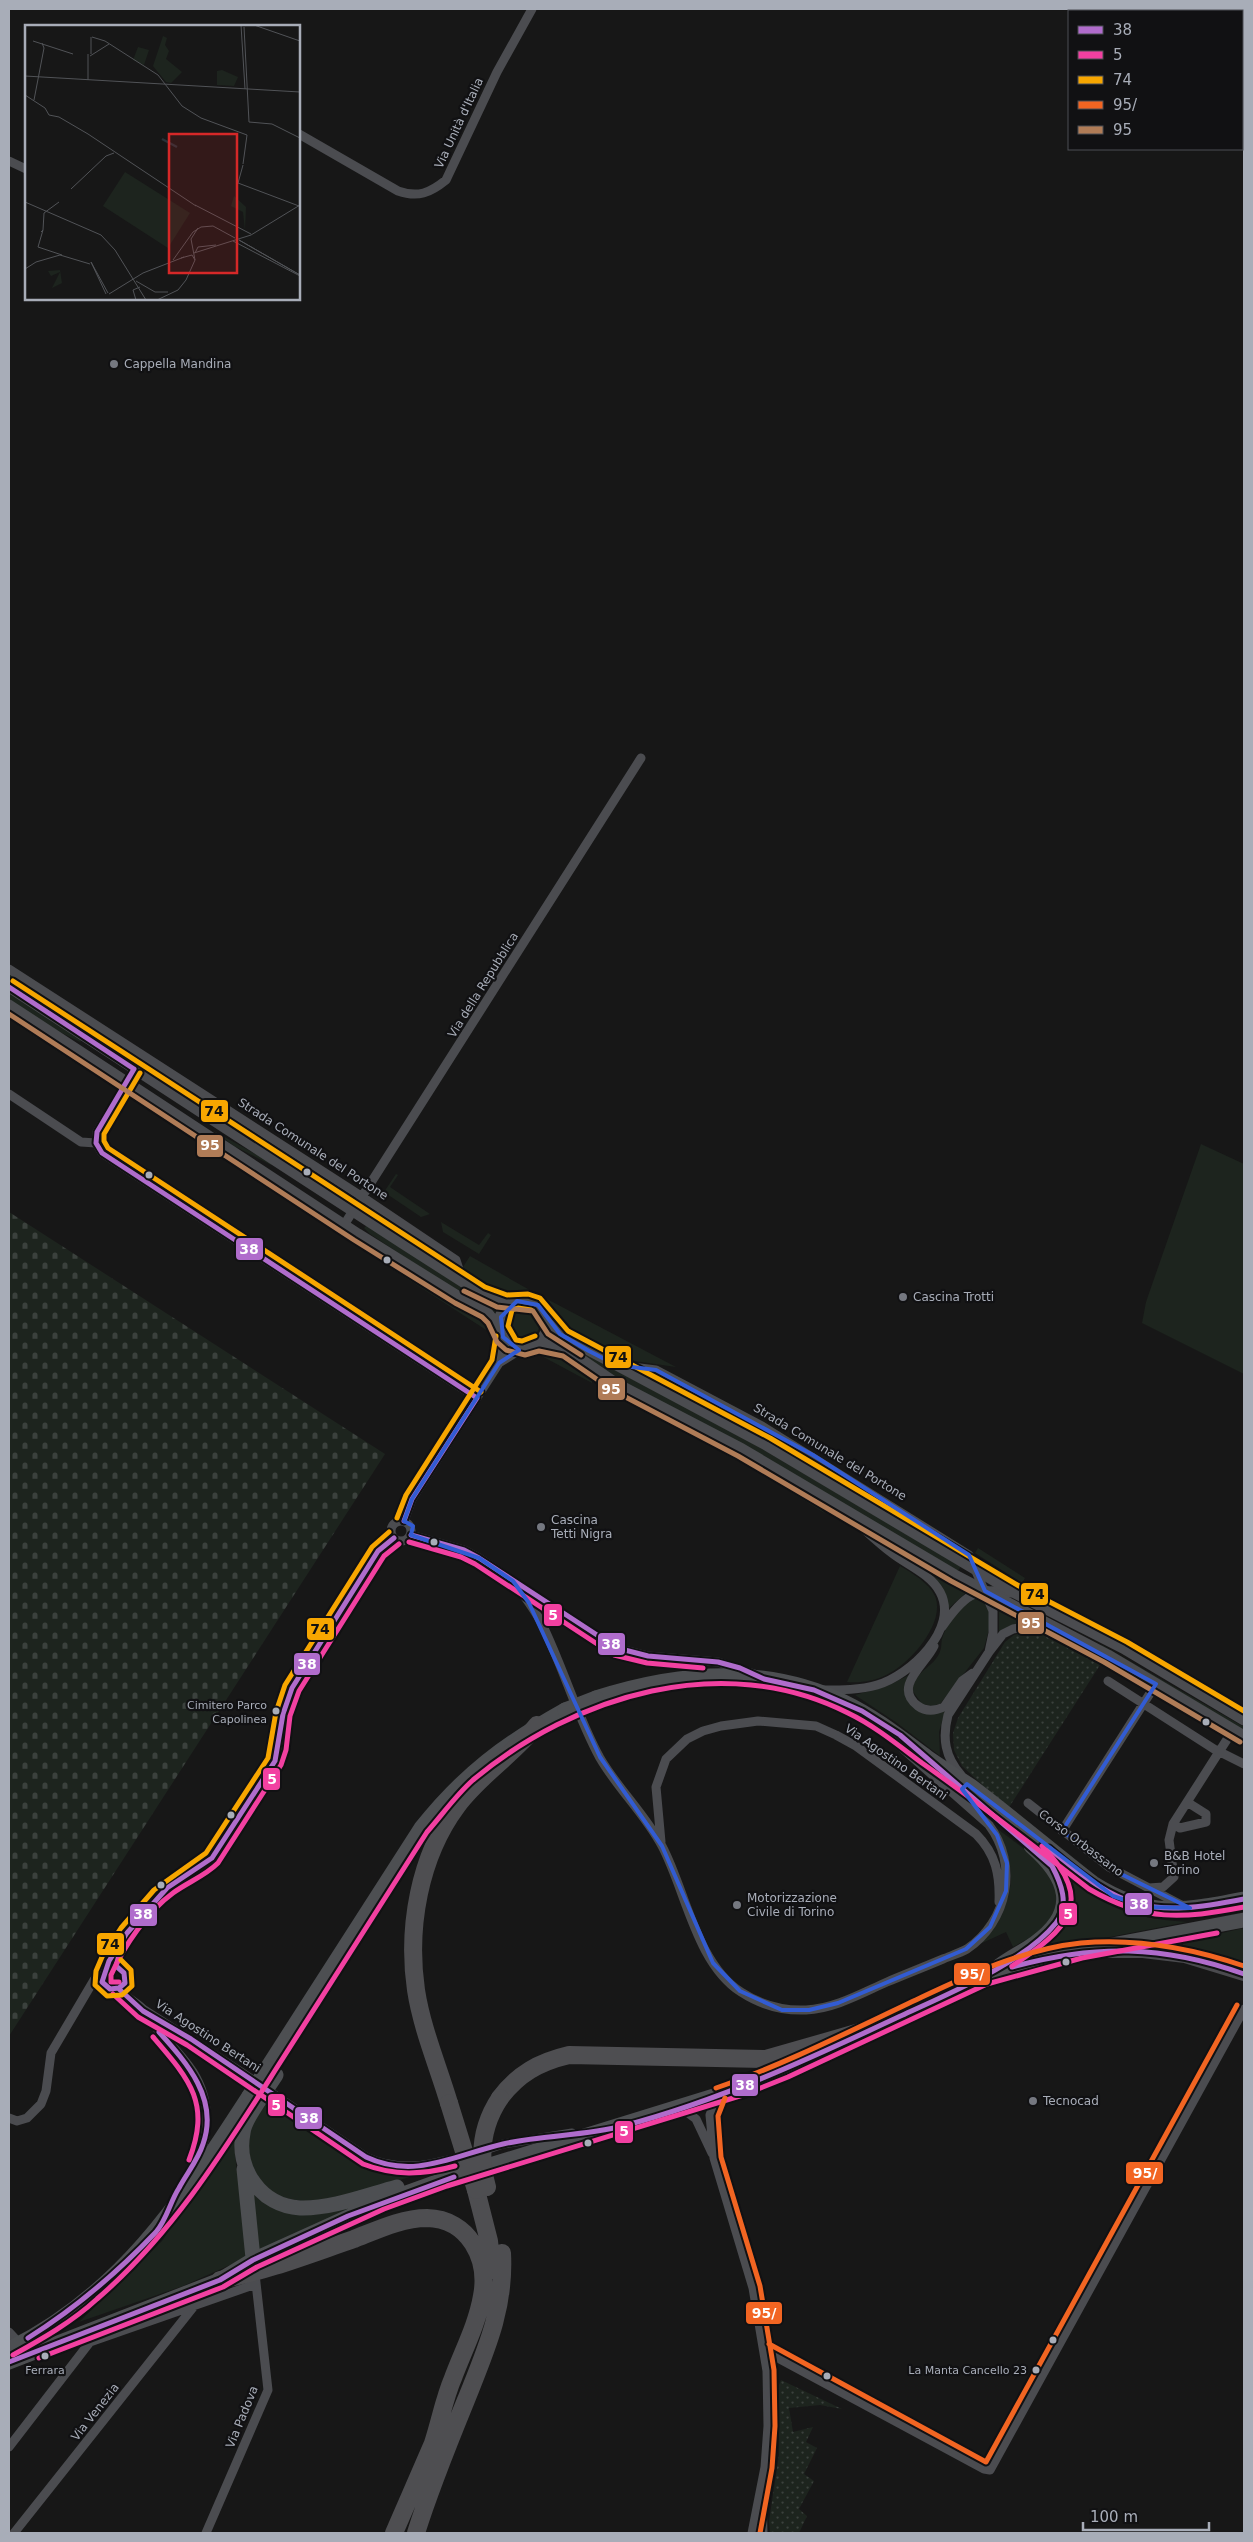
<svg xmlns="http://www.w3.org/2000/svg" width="1253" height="2542" viewBox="0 0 1253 2542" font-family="'DejaVu Sans',sans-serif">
<defs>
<pattern id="cemetery-stones" width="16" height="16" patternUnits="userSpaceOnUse" patternTransform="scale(1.25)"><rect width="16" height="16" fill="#1d241e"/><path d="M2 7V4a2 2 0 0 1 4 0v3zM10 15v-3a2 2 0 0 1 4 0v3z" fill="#3b413d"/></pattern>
<pattern id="park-dots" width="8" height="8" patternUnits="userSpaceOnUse" patternTransform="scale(1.25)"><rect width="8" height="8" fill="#1d241e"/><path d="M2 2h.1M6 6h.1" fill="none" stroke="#3b413d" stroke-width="1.8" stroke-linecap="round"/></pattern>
</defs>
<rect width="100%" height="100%" fill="#171717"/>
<path fill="#1d241e" d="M9,973L124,1048L123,1050L90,1030L67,1019L9,981Z
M9,992L82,1040L80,1042L48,1026L9,1000Z
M9,1011L47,1036L37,1038L9,1019Z
M63,1047L108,1075L104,1081L54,1049Z
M164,1073L308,1167L306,1169L283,1159L159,1079Z
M146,1100L324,1216L320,1221L142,1106Z
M212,1130L272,1163L271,1165L234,1146Z
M1201,1144L1244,1164V1374L1142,1323L1146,1302Z
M396,1174L398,1175L390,1187L430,1214L421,1217L384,1192Z
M376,1211L450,1259L456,1272L372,1217Z
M327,1218L355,1236L351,1242L323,1224Z
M441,1222L479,1245L488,1233L491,1235L479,1254L443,1232Z
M367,1225L482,1299L498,1305L495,1313L488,1305L461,1294L370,1234L364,1228Z
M357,1240L385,1259L383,1262L355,1244Z
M470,1256L535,1293L520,1292L508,1296L490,1291L468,1280L463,1267Z
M390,1258L479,1312L492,1325L497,1337L386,1265Z
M545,1298L676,1367L614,1358L564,1332L557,1322L552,1306Z
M510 1323a15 15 0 1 1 30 0a15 15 0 1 1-30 0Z
M545,1349L561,1352L593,1375L592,1383L536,1353Z
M579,1351L740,1436L961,1566L958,1571L609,1374Z
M635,1369L654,1371L766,1431L911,1523L909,1525Z
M610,1385L692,1429L695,1434L693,1437L604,1389Z
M712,1439L743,1455L745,1460L743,1464L705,1443L707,1440Z
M764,1467L800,1489L826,1514L757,1471L759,1468Z
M978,1548L1025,1578L1022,1583L975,1553Z
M899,1549L968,1588L969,1590L949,1608C940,1575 927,1568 898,1552Z
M900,1566C912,1573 929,1583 935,1596C946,1623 910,1663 888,1674C876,1681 861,1683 847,1682Z
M983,1596L989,1606L990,1626L984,1648L940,1704L932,1706L922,1704L912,1690C918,1668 930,1670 939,1654C942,1648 941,1644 942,1639C947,1622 965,1597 983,1596Z
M999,1604L1030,1620L1031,1622L1013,1625L999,1632Z
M1102,1645L1244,1727V1732L1100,1647Z
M909,1675L910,1702L945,1711L939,1732L940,1756L897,1723L855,1695L887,1686Z
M995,1827L1031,1854L1056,1881L1057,1908L1042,1931L1013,1947L1006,1932L980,1944C1013,1905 1022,1873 995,1827Z
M1072,1881C1110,1911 1140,1919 1187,1922L1053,1948L1048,1940L1069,1885Z
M1244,1928V1964L1219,1954L1183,1945V1942Z
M268,2097L375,2165L398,2171L441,2168L348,2195L311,2203L275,2196L251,2169L247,2133Z
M235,2132L236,2164L248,2257L183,2286L79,2322L162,2241Z
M250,2189L267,2203L367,2201L257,2253Z"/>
<path fill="url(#cemetery-stones)" d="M9,1212L385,1454L9,2036Z"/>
<path fill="url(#park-dots)" d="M1027,1631L1043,1635L1100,1665L1008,1809L962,1766L954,1750L953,1733L958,1718L1005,1642L1014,1635Z
M781,2380L842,2409L820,2405L789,2408L793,2432L813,2427L806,2442L817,2448L804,2474L814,2481L799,2509L807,2516L799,2533H770L769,2521L779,2455V2385Z"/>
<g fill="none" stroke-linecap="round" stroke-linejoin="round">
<path stroke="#4b4c50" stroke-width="9" d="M299,134L398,191C418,198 430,193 446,180L497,72L532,9
M9,161L26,169
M9,969L361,1196L456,1260L463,1282
M141,1054L127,1083L97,1132L96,1143L102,1153L477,1398
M9,1094L81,1142L96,1143
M344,1225L641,758
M499,1363L523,1348
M616,1365L656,1370L762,1426L969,1555L993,1611V1633L989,1652
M391 1531a10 10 0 1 1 20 0a10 10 0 1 1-20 0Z
M404,1521L412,1499L499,1363L503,1337
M411,1535L464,1550L479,1558L579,1625L617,1648L648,1656L718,1662L754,1674
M513,1581C523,1594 534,1608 542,1624C563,1667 577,1716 600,1758C618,1789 645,1814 662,1846C686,1891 696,1963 741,1992C761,2005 783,2011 806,2010C834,2009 862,1993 887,1982C906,1974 924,1967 943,1959C950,1956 960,1953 967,1949C1008,1921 1019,1865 989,1825L894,1741
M942,1627C962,1598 975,1585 1011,1593
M934,1646C926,1664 892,1687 918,1706C926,1712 935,1711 944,1707L962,1681L973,1673
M1108,1681L1214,1749L1244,1764
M824,1690C841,1690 860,1690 877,1685C909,1676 960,1629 940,1592C930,1574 909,1566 893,1554C878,1543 864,1529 850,1517
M961,1775C945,1757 942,1738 948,1715L989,1652L1003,1634L1013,1629L1030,1626L1056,1632
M1187,1802L1206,1814V1822L1180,1828L1173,1824L1233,1730
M1028,1803L1109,1867L1183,1906
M1062,1831L1156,1684
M661,1842L656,1787L666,1759L687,1739L703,1731L721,1726L758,1721L816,1726L836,1735L856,1746L976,1834C996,1854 1000,1875 999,1902
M1149,1888L1163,1887L1174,1877L1169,1840L1173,1824
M101 1978a12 12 0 1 1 24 0a12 12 0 1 1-24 0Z
M106,1969C109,1952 152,1900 167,1889C181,1877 199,1872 212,1858L275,1761L279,1748L283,1714L292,1688L378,1551L394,1538
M119,1989C126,1998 135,2001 143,2009C150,2015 154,2026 161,2034C172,2046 184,2058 193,2072C213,2104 210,2144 189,2174
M143,2009L241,2072L366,2157C401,2173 431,2165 467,2155
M718,2095L710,2115L714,2158L753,2288L767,2371L768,2426L765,2467L752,2533
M680,2107L696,2119L712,2153
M9,2118L17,2121L27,2118L41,2104L46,2091L51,2053L94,1980L102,1976
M482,2151L503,2144L572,2133
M9,2332L20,2344
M85,2333L90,2342L256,2284
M765,2351L984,2469L990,2470L1244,2009
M9,2447L90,2342
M762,2496L763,2533
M14,2533L195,2305
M206,2533L268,2390L255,2274"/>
<path stroke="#4b4c50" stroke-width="11" d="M9,987L402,1243L482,1294L513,1303
M9,1005L358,1234L459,1297L486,1311L500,1329
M499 1324a24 24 0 1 1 48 0a24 24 0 1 1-48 0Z
M547,1322L564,1337L766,1445L1015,1593L1123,1648L1244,1720
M538,1343L566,1349L617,1384L742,1449L955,1575L1108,1655L1244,1736"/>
<path stroke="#4a4a4e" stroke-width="14" d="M1104,1951H1143L1185,1956L1244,1974"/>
<path stroke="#4d4f52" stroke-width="15" d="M596,1698C677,1672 766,1664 844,1702C875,1717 900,1737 927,1757C941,1767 956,1776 971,1786C1012,1817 1052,1851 1093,1883C1148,1918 1183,1911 1244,1899
M999,1966C1011,1957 1024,1951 1035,1943C1080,1911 1067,1877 1031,1846
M267,2068L421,1828C464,1774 504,1744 565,1710
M258,2102C253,2111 244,2122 243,2133C236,2169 261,2206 300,2208C331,2209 367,2195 397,2187
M244,2169L254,2268
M9,2349C124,2292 182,2199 249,2096
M9,2362L220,2280L253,2260L381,2202L445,2179L740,2088L785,2070L984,1977L1014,1967L1080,1951L1244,1920"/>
<path stroke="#4e4e51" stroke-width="18" d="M500,2098C518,2074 539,2062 569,2055L766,2059L867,2030
M449,2103C438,2066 422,2029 416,1990C407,1928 419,1857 457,1806C480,1775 513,1755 537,1725
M476,2190L489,2241L492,2270
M220,2280C267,2271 310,2254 354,2239C377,2230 402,2218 427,2218C469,2219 489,2259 482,2296C477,2325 463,2351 453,2378C444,2399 440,2422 433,2443
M394,2533L437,2434
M416,2533C430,2488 448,2444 466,2400C486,2350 505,2308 502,2253"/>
<path stroke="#4d4f52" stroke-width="15" d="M565,1710L596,1698
M249,2096L267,2068
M258,2102L276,2075"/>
<path stroke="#4e4e51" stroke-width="18" d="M449,2103L476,2190
M487,2187C478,2155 482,2125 500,2098"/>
<g stroke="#111113" stroke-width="9">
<path id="bus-1" d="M9,987L134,1069
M134,1069L97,1132L96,1143L102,1153L477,1398
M404,1521L412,1499L477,1398
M1049,1848C1122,1910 1149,1918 1244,1899
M123,1941L116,1966L124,1973L125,1983L119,1988L110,1989L102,1982L109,1961L127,1933L167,1888L212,1858L275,1761L283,1714L292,1688L378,1551L394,1538
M1012,1967C1095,1944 1163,1945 1244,1974
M119,1989L143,2011L191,2039L366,2157C415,2180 455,2155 503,2144C542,2135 584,2136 623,2126C722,2100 813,2057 905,2014C950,1993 1025,1962 1056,1923C1070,1905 1061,1883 1052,1866L900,1735L862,1711L814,1690L764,1679L740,1668L718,1662L648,1656L617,1648L479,1558L464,1550L411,1535
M28,2338C76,2308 117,2273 156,2232C167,2219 170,2202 179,2188C187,2173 198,2160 203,2144C219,2099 187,2063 159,2032
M9,2362L220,2280L253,2260L348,2216L454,2177"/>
</g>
<g stroke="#111113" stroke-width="9">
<path id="bus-2" d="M409,1542L461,1557L475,1564L614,1655L647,1663L703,1668
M1012,1966C1067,1930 1097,1902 1042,1846
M119,1982H111V1975C124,1946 147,1912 173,1893C188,1882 205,1876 218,1863L281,1765L286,1750L290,1716L299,1691L384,1556L399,1544
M113,1994L138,2017L187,2045L363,2164C394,2176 423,2175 455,2166
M153,2037C190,2080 211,2103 189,2160
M13,2355C42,2339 72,2322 97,2299C175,2232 228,2144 283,2058C331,1983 379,1907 427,1832C442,1815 456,1795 473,1780C575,1695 723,1650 848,1713C875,1726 898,1745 922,1763C979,1803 1034,1846 1089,1889C1146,1922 1181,1919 1244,1907
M39,2358L223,2287L257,2267L384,2209L447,2186L743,2095L788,2077L987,1984L1082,1958L1217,1933"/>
</g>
<g stroke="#111113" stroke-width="9">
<path id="bus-3" d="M13,981L485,1287L507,1295L528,1294L540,1298L568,1331L770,1438L1019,1586L1127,1642L1244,1711
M140,1073L104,1134V1141L108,1148L481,1392
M531,1310L518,1308L512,1310L508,1326L516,1340L522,1341L535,1336
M397,1518L406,1495L492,1360L496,1336
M121,1960L131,1970L132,1986L122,1995L107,1996L95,1985L96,1971L102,1957L121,1928L154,1890L206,1853L268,1758L276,1712L285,1685L372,1547L389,1532"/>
</g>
<g stroke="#111113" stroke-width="9">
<path id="bus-4" d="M716,2088C786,2064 852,2030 920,1998C971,1974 1024,1949 1081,1943C1137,1938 1191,1948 1244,1966
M725,2098L718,2116L721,2157L760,2286L774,2370L775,2426L772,2468L760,2533
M769,2344L986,2462L1237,2005"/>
</g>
<g stroke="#111113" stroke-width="9">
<path id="bus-5" d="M9,1014L354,1240L455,1303L482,1317L488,1323L497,1342L506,1350L525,1355L539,1351L563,1356L614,1391L738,1456L951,1581L1104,1662L1240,1742
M464,1291L497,1307L533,1311L548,1334L581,1355"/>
</g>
<use href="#bus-1" stroke="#b06ccc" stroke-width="5"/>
<use href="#bus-2" stroke="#f240a1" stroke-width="5"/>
<use href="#bus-3" stroke="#f7a600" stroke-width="5"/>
<use href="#bus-4" stroke="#f26522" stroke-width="5"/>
<use href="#bus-5" stroke="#b07c57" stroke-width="5"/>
</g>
<path fill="none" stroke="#325cd3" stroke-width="4" stroke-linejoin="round" d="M517,1301L538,1305L560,1334L589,1351L616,1365L656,1370L813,1455L969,1555L985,1591L1156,1684L1062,1831L1123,1875L1190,1908L1145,1907L1113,1896L967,1784L962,1789L997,1835L1007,1863L1006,1891L990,1927L966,1949L838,2003L809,2010H782L740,1991L713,1963L662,1846L600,1757L529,1603L513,1581L479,1558L411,1535L413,1526L404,1521L412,1499L499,1363L519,1350L503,1337L501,1317Z"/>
<g fill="#757880" stroke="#111113" stroke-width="2">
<circle cx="114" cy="364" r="5"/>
<circle cx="903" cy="1297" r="5"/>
<circle cx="541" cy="1527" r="5"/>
<circle cx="1154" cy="1863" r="5"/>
<circle cx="737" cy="1905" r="5"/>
<circle cx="1033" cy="2101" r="5"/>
</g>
<g fill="#a8adb8" stroke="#111113" stroke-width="2">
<circle cx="307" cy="1172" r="4.5"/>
<circle cx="149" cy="1175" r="4.5"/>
<circle cx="387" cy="1260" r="4.5"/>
<circle cx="434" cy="1542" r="4.5"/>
<circle cx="276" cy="1711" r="4.5"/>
<circle cx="1206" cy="1722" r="4.5"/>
<circle cx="231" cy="1815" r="4.5"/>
<circle cx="161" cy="1885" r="4.5"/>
<circle cx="1066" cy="1962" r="4.5"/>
<circle cx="588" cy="2143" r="4.5"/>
<circle cx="1053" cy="2340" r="4.5"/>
<circle cx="45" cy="2356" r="4.5"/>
<circle cx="1036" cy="2370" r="4.5"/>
<circle cx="827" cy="2376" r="4.5"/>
</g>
<g text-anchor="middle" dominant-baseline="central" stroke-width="4.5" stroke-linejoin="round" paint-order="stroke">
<g font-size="11" fill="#a8adb8" stroke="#111113" text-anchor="end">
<text x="267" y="1705">Cimitero Parco<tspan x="267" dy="14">Capolinea</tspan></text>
<text x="45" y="2370" text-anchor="middle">Ferrara</text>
<text x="1027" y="2370">La Manta Cancello 23</text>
</g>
<g font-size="12" fill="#a8adb8" stroke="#111113">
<text transform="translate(459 123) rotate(-65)">Via Unità d'Italia</text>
<text transform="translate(483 985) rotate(-58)">Via della Repubblica</text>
<text transform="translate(313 1149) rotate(33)">Strada Comunale del Portone</text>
<text transform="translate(830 1452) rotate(31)">Strada Comunale del Portone</text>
<text transform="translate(896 1762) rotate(35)">Via Agostino Bertani</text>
<text transform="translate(1081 1843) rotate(37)">Corso Orbassano</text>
<text transform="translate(208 2036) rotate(33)">Via Agostino Bertani</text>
<text transform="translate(95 2412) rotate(-52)">Via Venezia</text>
<text transform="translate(242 2417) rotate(-68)">Via Padova</text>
</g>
<g font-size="12" fill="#a8adb8" stroke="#111113" text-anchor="start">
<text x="124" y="364">Cappella Mandina</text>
<text x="913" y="1297">Cascina Trotti</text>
<text x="551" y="1520">Cascina<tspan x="551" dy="14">Tetti Nigra</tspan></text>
<text x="1164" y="1856">B&amp;B Hotel<tspan x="1164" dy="14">Torino</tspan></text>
<text x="747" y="1898">Motorizzazione<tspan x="747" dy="14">Civile di Torino</tspan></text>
<text x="1043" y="2101">Tecnocad</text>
</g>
</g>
<g transform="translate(25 25)">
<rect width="275" height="275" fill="#171717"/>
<path d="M138,11L142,13L140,20L144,26L141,34L157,47L146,58L141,57L128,41ZM197,45L213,52L209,61L192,60V46ZM209,171L221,182L220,206L218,187L206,181ZM35,245L37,258L27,263L35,247L26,251L23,246Z" fill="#1d241e"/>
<path d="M100,147L165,188L143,223L78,181Z" fill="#1d241e"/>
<path d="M113,22L124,25L119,40L108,35Z" fill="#1d241e"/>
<path fill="none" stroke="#2a3239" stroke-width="2.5" d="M137,114L152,122"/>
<path fill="none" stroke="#515357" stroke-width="1" d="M216,0L220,64M229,0L275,16M219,2L224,97M67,12L80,16L133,50L157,81L176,93L222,110M8,16L48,29M66,29V12M65,31L84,19M0,51L275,67M63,55V29M0,70L20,83L24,90L34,92L63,109L171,181M9,75L19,23L17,18M224,97L247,99L275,113M218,139L222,110M218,140L213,158L274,181M46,164L81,131L89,128M0,177L76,210L90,225L121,275M170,180L226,209M18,205L19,188L34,177M16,207L18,205L13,222L37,230M208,216L275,251M169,228L226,210L275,180M170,228L173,222L191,220M156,233L167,230L170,235M148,235L168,207L176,202L188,201L210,213M0,244L11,237L35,230L65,239M275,250L214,215L275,250M111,256L130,267H143M81,269L66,237L83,268M84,269L118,248L159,232M111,275L108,265L115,262M132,275L153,265L161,255L170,235L166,214L173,203"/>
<path fill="#d62828" fill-opacity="0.15" stroke="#d62828" stroke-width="2.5" d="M144,109H212V248H144Z"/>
<rect width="275" height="275" fill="none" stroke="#a8adb8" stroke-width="2.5"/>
</g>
<g stroke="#111113" stroke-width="2">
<rect x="200" y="1099" width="29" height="24" rx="5" fill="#f7a600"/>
<rect x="196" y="1134" width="28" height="24" rx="5" fill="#b07c57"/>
<rect x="235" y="1237" width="29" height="24" rx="5" fill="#b06ccc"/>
<rect x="604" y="1345" width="28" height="24" rx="5" fill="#f7a600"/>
<rect x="597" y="1377" width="29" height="24" rx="5" fill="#b07c57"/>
<rect x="1020" y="1582" width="29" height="24" rx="5" fill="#f7a600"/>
<rect x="543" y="1603" width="20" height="24" rx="5" fill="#f240a1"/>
<rect x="1017" y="1611" width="28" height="24" rx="5" fill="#b07c57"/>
<rect x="306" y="1617" width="29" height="24" rx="5" fill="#f7a600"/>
<rect x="597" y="1632" width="29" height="24" rx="5" fill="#b06ccc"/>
<rect x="293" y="1652" width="28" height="24" rx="5" fill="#b06ccc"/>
<rect x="262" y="1767" width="19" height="24" rx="5" fill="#f240a1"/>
<rect x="1124" y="1892" width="29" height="24" rx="5" fill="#b06ccc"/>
<rect x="1058" y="1902" width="20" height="24" rx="5" fill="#f240a1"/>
<rect x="129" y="1903" width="29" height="24" rx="5" fill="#b06ccc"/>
<rect x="96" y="1932" width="29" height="24" rx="5" fill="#f7a600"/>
<rect x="953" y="1962" width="38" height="24" rx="5" fill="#f26522"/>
<rect x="731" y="2073" width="28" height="24" rx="5" fill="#b06ccc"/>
<rect x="267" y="2093" width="19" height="24" rx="5" fill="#f240a1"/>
<rect x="294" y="2106" width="29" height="24" rx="5" fill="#b06ccc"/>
<rect x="614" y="2120" width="20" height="24" rx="5" fill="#f240a1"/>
<rect x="1125" y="2161" width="39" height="24" rx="5" fill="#f26522"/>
<rect x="745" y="2301" width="38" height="24" rx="5" fill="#f26522"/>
</g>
<g font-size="14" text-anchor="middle" font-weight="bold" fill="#fff">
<text x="210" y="1150">95</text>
<text x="249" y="1254">38</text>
<text x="611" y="1394">95</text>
<text x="553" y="1620">5</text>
<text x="1031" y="1628">95</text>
<text x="611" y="1649">38</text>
<text x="307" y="1669">38</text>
<text x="272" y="1784">5</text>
<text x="1139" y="1909">38</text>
<text x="1068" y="1919">5</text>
<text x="143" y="1919">38</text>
<text x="972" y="1979">95/</text>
<text x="745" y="2090">38</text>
<text x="276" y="2110">5</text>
<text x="309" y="2123">38</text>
<text x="624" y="2136">5</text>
<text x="1145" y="2178">95/</text>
<text x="764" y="2318">95/</text>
</g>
<g font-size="14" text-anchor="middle" font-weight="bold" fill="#111">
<text x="214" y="1116">74</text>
<text x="618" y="1362">74</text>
<text x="1035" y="1599">74</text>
<text x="320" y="1634">74</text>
<text x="110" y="1949">74</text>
</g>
<rect width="1253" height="2542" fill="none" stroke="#a8adb8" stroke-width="20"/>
<rect x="1068" y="10" width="175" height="140" fill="#111113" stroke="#4d4f55"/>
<rect x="1078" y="26" width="25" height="8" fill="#b06ccc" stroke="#4d4f55"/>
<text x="1113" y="35" font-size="15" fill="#a8adb8">38</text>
<rect x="1078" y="51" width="25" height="8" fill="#f240a1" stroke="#4d4f55"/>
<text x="1113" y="60" font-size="15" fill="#a8adb8">5</text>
<rect x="1078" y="76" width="25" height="8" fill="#f7a600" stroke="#4d4f55"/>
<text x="1113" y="85" font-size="15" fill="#a8adb8">74</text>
<rect x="1078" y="101" width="25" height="8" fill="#f26522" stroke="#4d4f55"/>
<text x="1113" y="110" font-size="15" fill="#a8adb8">95/</text>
<rect x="1078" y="126" width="25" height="8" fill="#b07c57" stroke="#4d4f55"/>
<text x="1113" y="135" font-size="15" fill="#a8adb8">95</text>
<path d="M1083 2522v8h126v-8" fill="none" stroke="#a8adb8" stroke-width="2.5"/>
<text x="1090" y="2522" font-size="15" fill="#a8adb8" stroke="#111113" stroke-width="4" paint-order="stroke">100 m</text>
</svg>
